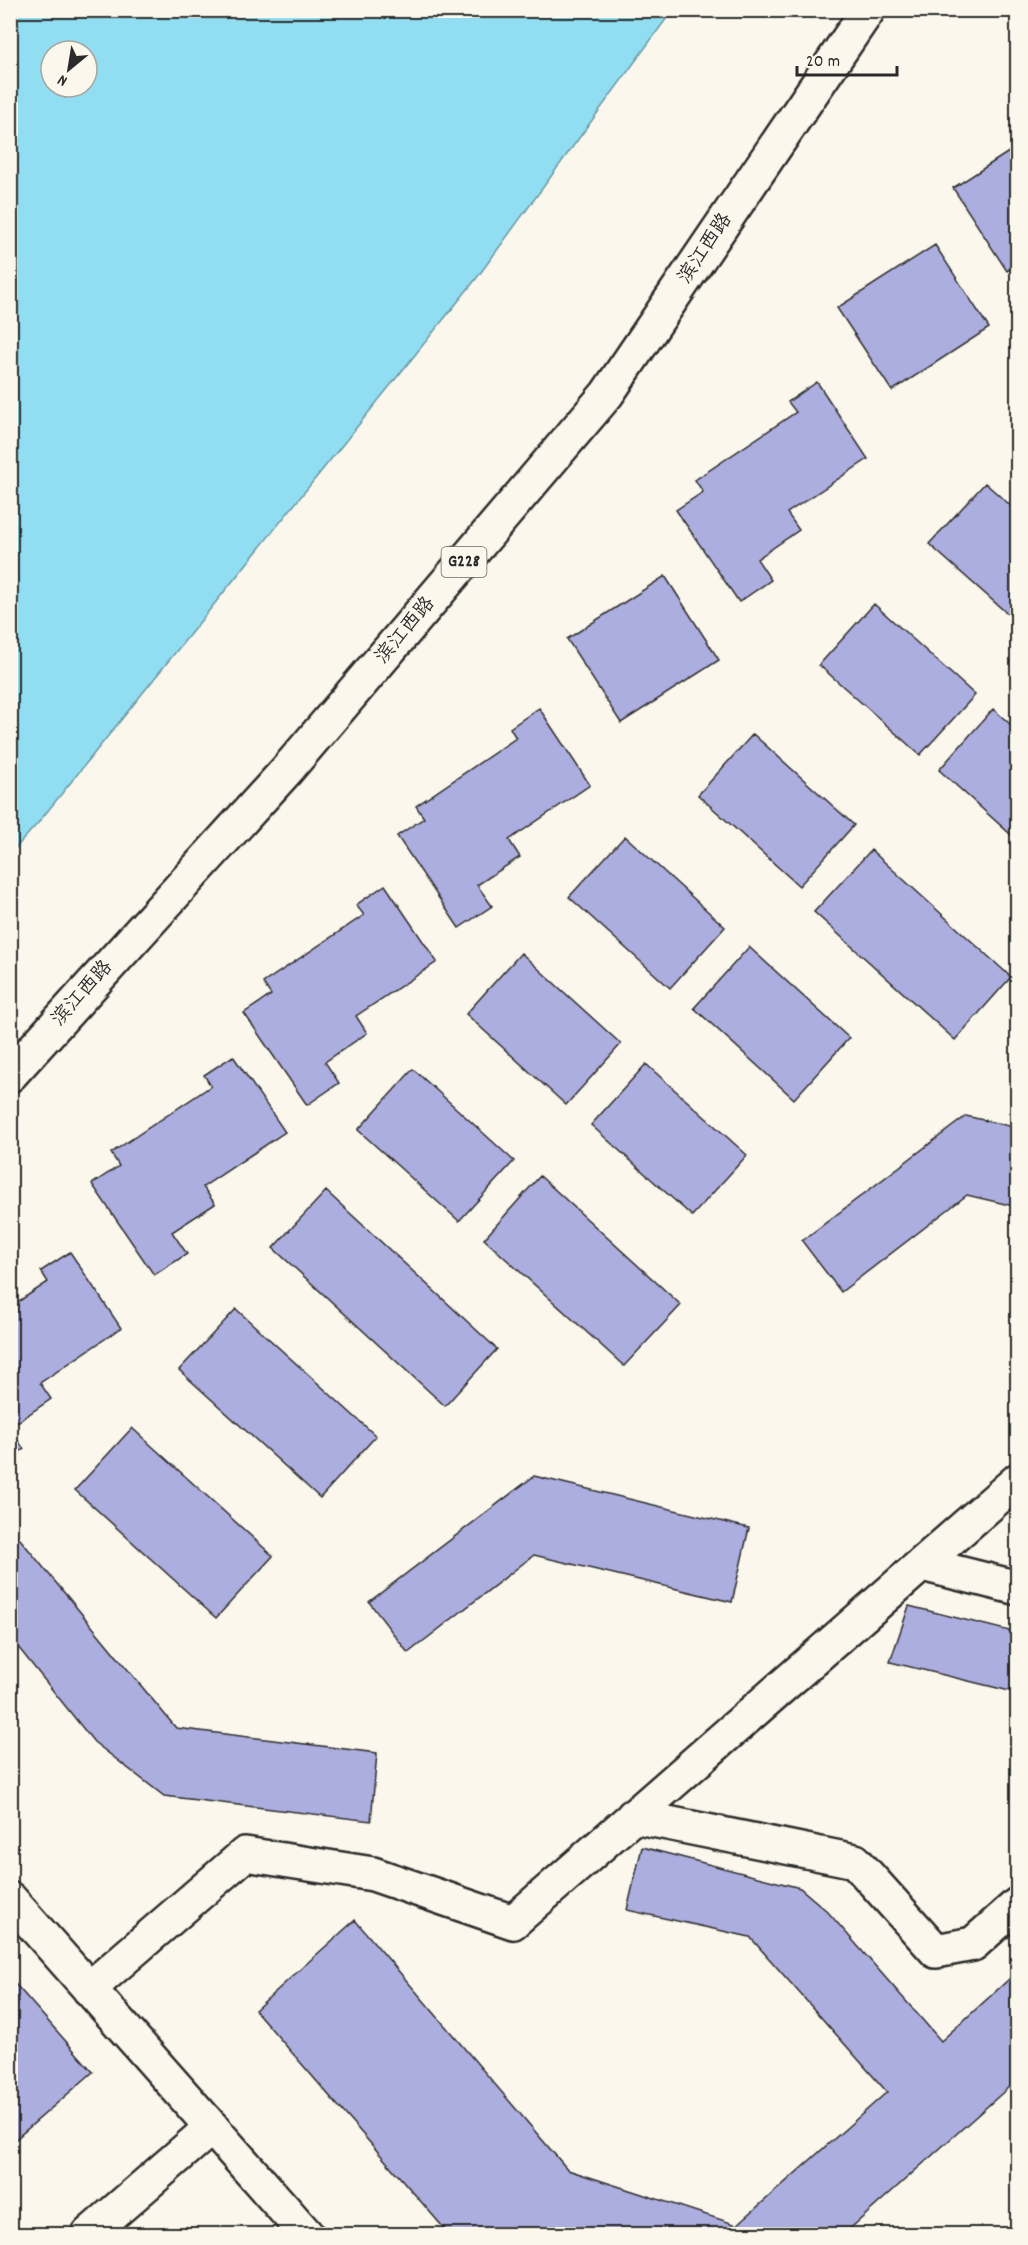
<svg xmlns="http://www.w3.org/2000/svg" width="1028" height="2245" viewBox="0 0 1028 2245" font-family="Dekko,'LXGW WenKai TC',sans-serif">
<rect width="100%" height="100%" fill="#fbf7ec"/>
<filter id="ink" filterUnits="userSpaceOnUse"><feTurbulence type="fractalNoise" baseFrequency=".0167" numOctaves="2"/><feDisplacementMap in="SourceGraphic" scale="12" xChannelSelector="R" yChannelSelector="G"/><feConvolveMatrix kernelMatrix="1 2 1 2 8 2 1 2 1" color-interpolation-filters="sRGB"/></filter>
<g filter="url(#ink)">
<path fill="#91def2" stroke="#6896a2" stroke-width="1.5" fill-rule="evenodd" d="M11,10L672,11L476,279L38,823L11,853ZM51,51H87V87H51Z"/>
<path fill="#adaee0" stroke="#2b2b2b" stroke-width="1.5" d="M1018,146V264L1007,271L953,188Z
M935,245L989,328L892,391L837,308Z
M817,382L868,459L787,513L799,530L757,559L771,580L739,602L676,510L703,492L695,480L796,412L788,402Z
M985,483L1018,512V623L929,544Z
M665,576L719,660L621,723L567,639Z
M874,604L975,695L920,755L819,665Z
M539,708L590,785L509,840L520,857L477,885L492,906L459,928L397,836L424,818L416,806L516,738L510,728Z
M993,709L1018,731V841L939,770Z
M753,734L854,825L799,886L698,795Z
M625,836L725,927L670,988L569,897Z
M871,850L1011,977L955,1040L814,912Z
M385,885L437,962L356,1016L367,1033L325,1062L339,1083L307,1105L244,1013L271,995L263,983L364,915L356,905Z
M749,947L849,1038L794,1099L694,1008Z
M521,953L621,1044L566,1105L466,1014Z
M233,1056L285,1132L203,1187L215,1204L172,1232L187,1254L154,1275L92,1184L119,1166L111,1153L211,1086L204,1075Z
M646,1064L747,1155L692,1216L591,1125Z
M413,1069L514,1161L459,1221L358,1130Z
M966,1116L1018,1128V1207L967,1195L841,1292L802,1241Z
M540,1176L681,1305L624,1366L484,1239Z
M326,1191L497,1349L445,1406L273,1248Z
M70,1252L121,1328L40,1383L51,1399L10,1427V1307L48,1282L41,1271Z
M236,1309L376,1436L320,1498L179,1370Z
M132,1428L273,1556L216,1618L75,1490Z
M10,1430L24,1449L10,1458Z
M534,1476L749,1528L732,1602L534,1555L408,1653L369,1602Z
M10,1527L176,1728L377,1753L371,1821L164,1796L94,1742L10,1637Z
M909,1606L1018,1633V1693L890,1662Z
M642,1847L800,1888L827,1911L941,2041L1018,1971V2079L844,2234H449L255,2010L355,1920L568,2170L737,2225L887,2092L750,1937L627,1910Z
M10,1978L93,2072L10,2144Z"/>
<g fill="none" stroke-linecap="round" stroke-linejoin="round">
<g stroke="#2b2b2b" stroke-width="38">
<path id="minor" d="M922,1564L1018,1588
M633,1816L855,1861L936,1951L973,1944L1018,1904
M10,1899L306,2234
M89,1989L245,1854L373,1874L513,1922L1018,1480
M89,2234L212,2127"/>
</g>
<g stroke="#2b2b2b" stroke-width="38">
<path id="highway" d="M10,1075L286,771L607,394L868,10"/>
</g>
<use href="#minor" stroke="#fbf7ec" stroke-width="33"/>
<use href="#highway" stroke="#fbf7ec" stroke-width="33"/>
</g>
</g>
<g text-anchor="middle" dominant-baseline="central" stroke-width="4.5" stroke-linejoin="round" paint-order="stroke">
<rect fill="#fbf7ec" stroke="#696865" stroke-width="1.5" x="441.5" y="547" width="45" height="30" rx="4.5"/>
<g font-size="18" font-weight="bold" fill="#2b2b2b">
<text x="464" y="562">G228</text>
</g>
<g font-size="20" fill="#2b2b2b" stroke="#fbf7ec">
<text transform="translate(706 249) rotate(-56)">滨江西路</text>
<text transform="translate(406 631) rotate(-50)">滨江西路</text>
<text transform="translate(83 994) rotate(-48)">滨江西路</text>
</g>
</g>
<rect width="1028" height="2245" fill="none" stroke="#fbf7ec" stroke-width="36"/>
<rect x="18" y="18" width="992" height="2209" fill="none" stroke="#2b2b2b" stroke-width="2" filter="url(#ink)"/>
<g transform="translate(69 69) rotate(210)"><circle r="28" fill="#fbf7ec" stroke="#a8a59f" stroke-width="1.5"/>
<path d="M0-4.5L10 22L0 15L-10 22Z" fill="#2b2b2b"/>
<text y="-9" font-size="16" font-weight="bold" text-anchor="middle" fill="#2b2b2b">N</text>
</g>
<path d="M797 66v9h100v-9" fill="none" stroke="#2b2b2b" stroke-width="3"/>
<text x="806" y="66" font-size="18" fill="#2b2b2b" stroke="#fbf7ec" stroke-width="4.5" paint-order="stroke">20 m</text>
</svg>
